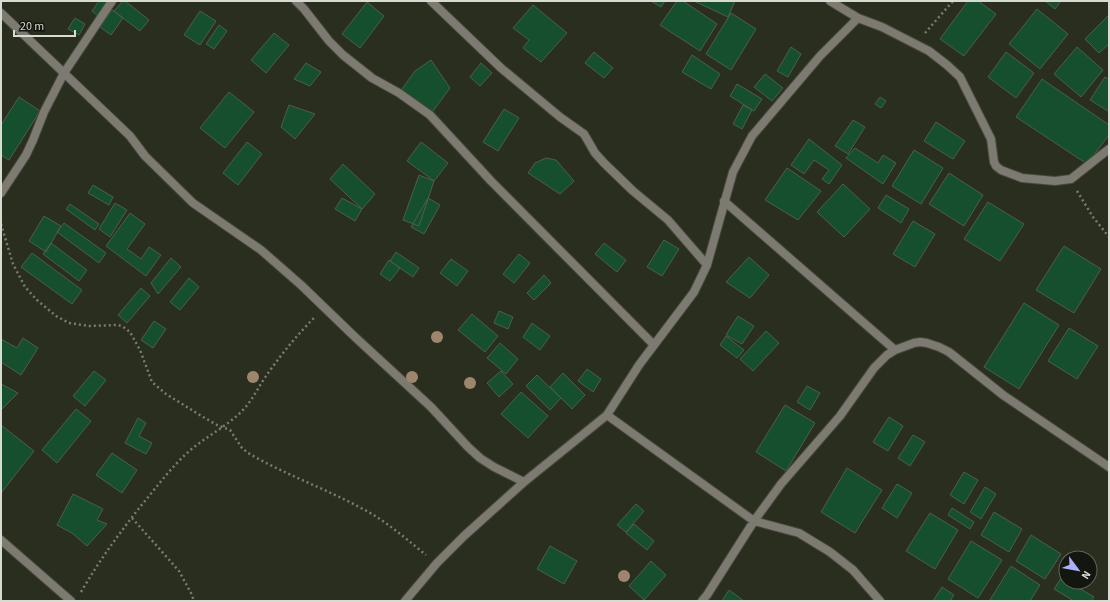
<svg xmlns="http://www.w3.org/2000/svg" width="1110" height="602" viewBox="0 0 1110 602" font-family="'Source Sans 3',sans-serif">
<rect width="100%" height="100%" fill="#2a2e1f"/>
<path fill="#164f2d" stroke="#4d5d52" d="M99,1H111L99,17L92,11Z
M123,1H125L149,20L140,31L114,11Z
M651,1H665L661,7Z
M677,1H683L717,24L700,51L660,25Z
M694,1H735L728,17Z
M968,1H978L996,14L964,56L940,39Z
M1045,1H1061L1055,9Z
M367,2L384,16L360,48L342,34Z
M533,5L567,33L541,62L523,48L529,40L513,28Z
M1037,9L1068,34L1040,69L1009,44Z
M112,10L123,18L111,35L100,27Z
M200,11L216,21L200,45L184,35Z
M731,13L756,29L731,70L706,54Z
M1109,15V44L1099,53L1085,39Z
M75,18L85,24L79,35L68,29Z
M219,25L227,31L214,49L206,44Z
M274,33L289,45L266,73L251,60Z
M791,47L801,54L788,77L777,71Z
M1077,47L1103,70L1081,97L1054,74Z
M594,52L613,68L604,78L585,63Z
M1006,52L1034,73L1016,98L988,77Z
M692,55L720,74L711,89L682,72Z
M431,60L450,88L430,115L399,93L415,71Z
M306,63L321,72L310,86L294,79Z
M481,63L492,73L480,86L470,77Z
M765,74L783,88L772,101L754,87Z
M1105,77L1109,79V109L1108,111L1090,100Z
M1042,79L1109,125V135L1087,164L1016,117Z
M737,84L762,99L754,111L730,96Z
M229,92L254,112L225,148L200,128Z
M19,97L40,111L9,160L1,155V125Z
M880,97L886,101L881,108L875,104Z
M289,105L315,114L295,139L281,127Z
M743,105L752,110L742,129L733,124Z
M504,109L519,118L498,151L483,142Z
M853,120L865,127L848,154L835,146Z
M936,122L965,141L953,159L924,141Z
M809,139L842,165L829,184L822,179L829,170L814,160L804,174L791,165Z
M247,142L262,154L238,185L223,173Z
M421,142L448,163L434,181L407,161Z
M855,148L878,163L883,155L896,163L883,184L846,158Z
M914,150L943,168L921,204L892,186Z
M546,158L556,160L574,181L560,194L528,173L535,163Z
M343,164L375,194L362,209L330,179Z
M787,168L821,191L798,220L765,200Z
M949,173L983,195L964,226L929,204Z
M419,175L434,181L419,226L403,220Z
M843,184L870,209L844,237L817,212Z
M93,185L113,197L109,205L88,193Z
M886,195L909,209L901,223L878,208Z
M342,198L362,209L355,221L335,209Z
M428,198L440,205L424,234L411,227Z
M988,202L1024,224L1000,261L964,239Z
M115,203L127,210L110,237L99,229Z
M70,204L99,224L95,230L66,209Z
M130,213L145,224L127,249L141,259L149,247L161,255L146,276L106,246Z
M44,216L61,226L46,252L29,241Z
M913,221L935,234L915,267L893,254Z
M64,223L106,253L99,263L57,232Z
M664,240L679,249L662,276L647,267Z
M51,243L87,270L79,281L43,254Z
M604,243L626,260L617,272L595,254Z
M1064,246L1101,269L1074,313L1036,290Z
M396,252L419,268L413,277L390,261Z
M32,253L82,290L72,304L21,267Z
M519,254L530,263L514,283L503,274Z
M749,257L769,275L750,298L726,282Z
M171,258L181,267L158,294L151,283Z
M451,259L468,271L457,286L440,273Z
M389,260L400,268L390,281L380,274Z
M544,275L551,283L534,300L527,293Z
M189,278L199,287L180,310L170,302Z
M141,288L150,296L127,323L118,315Z
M1024,303L1059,325L1019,389L984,367Z
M499,311L513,317L508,329L494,323Z
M472,314L498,336L485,352L458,330Z
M738,316L754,326L742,344L726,335Z
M154,321L166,329L153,348L141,340Z
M532,323L550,336L540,350L523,337Z
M1069,328L1098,346L1077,379L1048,361Z
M766,331L779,343L753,371L740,359Z
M726,336L744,350L737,358L720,345Z
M23,338L38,348L21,375L1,362V339L17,348Z
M500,343L518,359L506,374L487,358Z
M587,369L601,379L593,392L578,381Z
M94,371L106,380L85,406L73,396Z
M501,371L513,384L499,397L487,383Z
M563,373L585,395L572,409L550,387Z
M537,375L561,398L550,410L526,386Z
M1,384L18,393L1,410Z
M807,386L820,393L810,410L797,402Z
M521,392L548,416L528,438L501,414Z
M785,405L815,423L786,471L756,452Z
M76,409L91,421L57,463L42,450Z
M889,417L903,426L888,451L873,442Z
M138,418L146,423L139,436L152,443L146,454L125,443Z
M1,425L34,451L1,493Z
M913,435L925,442L910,466L898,458Z
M112,453L137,470L122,493L96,475Z
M847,468L882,490L855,533L821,512Z
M964,472L978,480L964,504L950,495Z
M897,484L912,493L897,518L882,508Z
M985,487L996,494L981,519L970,512Z
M73,494L103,509L97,520L107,524L87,546L72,533L57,525Z
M636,504L644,511L626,532L617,525Z
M952,508L974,522L970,529L948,515Z
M994,512L1022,529L1009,552L981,535Z
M930,513L958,530L935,569L906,551Z
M634,524L654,541L647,550L626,533Z
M1031,535L1061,554L1045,579L1016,561Z
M971,541L1002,560L978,598L948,579Z
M550,546L577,561L564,584L537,569Z
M651,561L666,575L644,600L629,586Z
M1011,566L1040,585L1030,601H992L990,600Z
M1062,577L1066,580V582H1069L1094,597L1091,601H1074L1054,589Z
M942,587L954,595L950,601H933Z
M729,590L744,601H722Z"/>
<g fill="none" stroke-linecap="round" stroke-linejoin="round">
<g stroke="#464a3b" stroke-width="10">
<path id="minor" d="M296,1L304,9L329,41L343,55L372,78L399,93L430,115L491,181L654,345
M431,1L501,68L560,117L584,134L595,153L604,163L633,191L668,220L707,265
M830,1L858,18L882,27L929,51L947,65L960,77L991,139L994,162L996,166L1001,170L1022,178L1055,181L1071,179L1109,149
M1,13L130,136L145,156L193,203L261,250L301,285L356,338L431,407L468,447L480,458L494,467L524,482
M1,193L26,155L33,140L44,112L64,73L112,1
M724,201L895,350
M607,415L754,521L799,533L830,552L853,570L880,601
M1,540L71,601
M405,601L437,563L464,536L524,482L607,415L639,365L694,292L707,265L733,172L752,136L820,56L858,18
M702,601L707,595L754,521L781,484L840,416L874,368L887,355L895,350L914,343L920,342L927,343L939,347L949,352L1003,395L1109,467"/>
</g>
<path stroke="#797d70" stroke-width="2.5" stroke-dasharray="2 3" stroke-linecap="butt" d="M925,33L953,1
M1077,191L1093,217L1109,237
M1,224L13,264L25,287L37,300L56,316L69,323L90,326L117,325L122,326L130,332L140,350L152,382L166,394L203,417L217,425L230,430L242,448L248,453C284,474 324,488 361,508C385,520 405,538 426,555
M132,518L179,571L191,593L194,601
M81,592C99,561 118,535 140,507C155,489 169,470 186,454C203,438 225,428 242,411C251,402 257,390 264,379C279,357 296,336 314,318"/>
<use href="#minor" stroke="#7d7a72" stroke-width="8"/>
</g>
<g fill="#9e866e">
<circle cx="437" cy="337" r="6"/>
<circle cx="253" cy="377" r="6"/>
<circle cx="412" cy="377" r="6"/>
<circle cx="470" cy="383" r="6"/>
<circle cx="624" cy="576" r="6"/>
</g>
<rect width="1110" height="602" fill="none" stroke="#d8dbd1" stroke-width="4"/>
<g transform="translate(1078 570) rotate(122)"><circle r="19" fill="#13150f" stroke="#62645d"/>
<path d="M0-3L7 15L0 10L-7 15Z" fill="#adaffb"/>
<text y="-6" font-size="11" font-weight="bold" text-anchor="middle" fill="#d8dbd1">N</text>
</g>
<path d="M14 30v6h61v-6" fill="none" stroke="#d8dbd1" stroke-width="2"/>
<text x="20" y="30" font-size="12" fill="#d8dbd1" stroke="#13150f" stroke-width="3" paint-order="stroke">20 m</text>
</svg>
